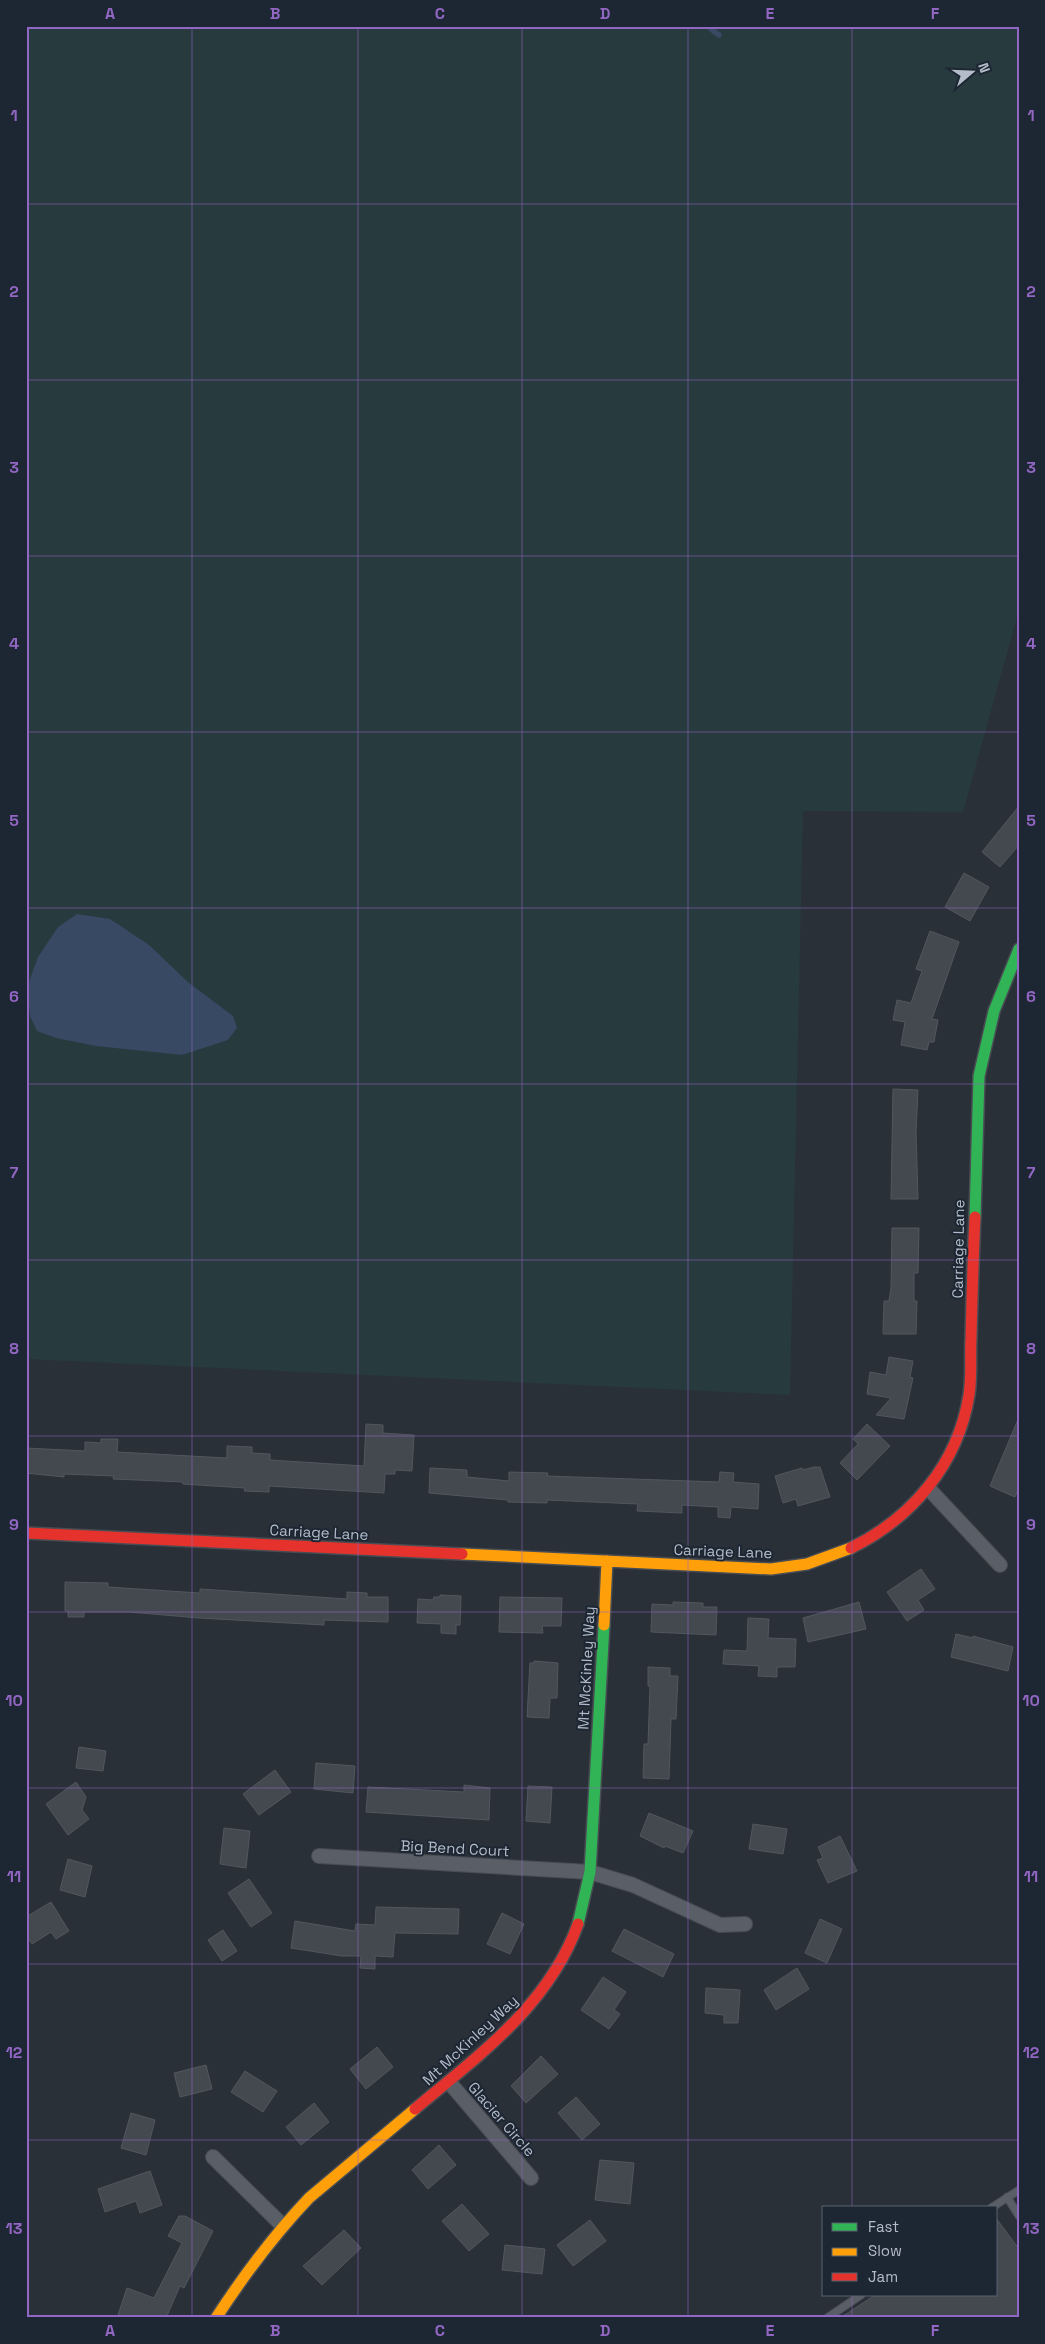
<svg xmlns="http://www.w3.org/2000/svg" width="1045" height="2344" viewBox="0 0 1045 2344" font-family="'Space Grotesk',sans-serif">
<rect width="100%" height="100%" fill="#2a3038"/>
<path fill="#273a3e" d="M26,26H1019V610L963,812L803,811L790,1395L26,1359Z"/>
<path fill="#384963" d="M77,914L110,919L149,945L189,983L233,1016L237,1028L228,1040L182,1055L96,1046L56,1038L37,1031L30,1016L27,987L38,957L58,927Z"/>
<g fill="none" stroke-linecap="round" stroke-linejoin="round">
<path stroke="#384963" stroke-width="5.5" d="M710,26L711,29L719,35"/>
</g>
<path fill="#444950" stroke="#52575f" d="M1019,806V845L1000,867L982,852Z
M964,873L989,887L970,921L945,907Z
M930,931L959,942L932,1019L938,1020L934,1042H929L927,1050L901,1045L905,1022L893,1020L897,1000L911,1003L922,971L916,969Z
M893,1089L918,1090L916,1132L918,1199H891Z
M892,1228H919L918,1273H914V1301H917L916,1334H883L884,1301H889L891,1288Z
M889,1357L913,1361L910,1377L913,1378L904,1419L876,1415L891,1398L867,1394L870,1372L886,1375Z
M1019,1417V1488L1015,1497L990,1486Z
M366,1424L383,1425V1433L414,1435L412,1471L395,1470V1474H385L384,1493L269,1486V1492L244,1491L245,1488L183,1484V1482L113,1479L114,1476L64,1474V1477L26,1473V1448L85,1451V1442L101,1443V1439H118L117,1452L227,1458V1446L252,1447V1453L270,1454V1460L364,1466Z
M867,1424L890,1446L857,1480L840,1463L858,1444L853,1439Z
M814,1467H820L830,1497L798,1506L796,1499L783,1503L775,1476L802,1468L803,1470Z
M430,1468L467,1470V1477L509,1481V1472L548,1473L547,1476L719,1482L720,1472L734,1473L733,1482L759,1484L758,1509L731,1507L730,1518L718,1517V1507L682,1505V1513L637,1511L638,1504L547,1500V1503L508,1502V1500L429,1493Z
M921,1569L935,1589L918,1600L924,1610L907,1621L887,1592Z
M65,1582L108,1583V1587L200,1593V1589L347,1599V1592L367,1593V1597H388V1622L324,1620V1625L199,1618L129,1612H84V1617H68V1611H65Z
M440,1595L461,1596L460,1625H456V1634L441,1633V1624L417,1623L418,1599L433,1600L434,1597H440Z
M500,1597L562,1598L561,1626H542L543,1633L499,1632Z
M673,1602L703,1603V1607H717L716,1635L651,1632L652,1604L673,1605Z
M859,1602L866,1629L808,1642L803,1618Z
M748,1618L769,1619L768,1638L796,1639L795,1667H777V1677L758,1676L759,1666L723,1664L724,1650L747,1651Z
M956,1634L973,1638V1636L1013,1647L1008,1671L951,1657Z
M534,1661L558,1663L557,1698H550L549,1718L527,1717L530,1663H534Z
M648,1667L670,1668V1676H678L676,1719H671L669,1779L643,1778L644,1744H648L650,1686H648Z
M79,1747L106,1751L103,1771L76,1768Z
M316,1763L355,1766L353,1793L314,1789Z
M275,1770L291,1792L259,1815L243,1794Z
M76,1782L86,1797L82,1810L89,1819L68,1835L46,1804Z
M464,1785L490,1788L489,1820L366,1812L368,1787L464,1792Z
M528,1786L552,1787L550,1823L526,1821Z
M649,1813L693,1831L683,1853L665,1846L664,1848L640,1836Z
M753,1824L787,1829L783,1854L749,1849Z
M224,1828L250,1831L246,1868L220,1864Z
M840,1836L857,1871L828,1883L817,1860L823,1858L818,1847Z
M68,1859L92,1866L85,1897L60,1890Z
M249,1879L272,1913L251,1927L228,1893Z
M51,1902L69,1931L56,1939L51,1932L32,1944L26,1935V1917Z
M376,1907L459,1909L458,1934L395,1933L393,1957L375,1956V1969L360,1968L361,1956H342L291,1948L295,1921L355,1931L356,1924L375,1925Z
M502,1913L524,1924L510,1954L487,1944Z
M820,1919L842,1929L827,1963L805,1953Z
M624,1929L674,1954L663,1977L612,1951Z
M223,1930L237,1951L222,1961L208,1940Z
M797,1968L809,1989L776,2010L764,1990Z
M603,1977L626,1992L614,2010L620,2014L609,2029L581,2010Z
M706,1988L740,1990L738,2023H724V2015L705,2013Z
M377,2047L393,2067L366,2089L350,2069Z
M541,2056L558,2074L526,2103L511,2086Z
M206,2065L212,2089L180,2097L174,2073Z
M245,2071L277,2091L263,2112L231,2092Z
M576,2097L600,2124L582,2140L558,2113Z
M314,2103L329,2122L301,2145L286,2127Z
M131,2113L155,2120L146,2155L121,2148Z
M439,2145L456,2165L428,2189L412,2170Z
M600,2160L634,2163L630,2204L595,2200Z
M150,2171L162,2205L140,2213L136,2201L105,2212L98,2189Z
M462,2204L489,2234L469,2251L442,2221Z
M179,2216H185L213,2231L184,2288L180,2286L166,2318H117L127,2288L154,2298L182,2243L168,2236Z
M996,2218L1019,2249V2314L1013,2318H840L875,2295H996Z
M590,2220L606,2241L573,2266L557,2245Z
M344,2230L361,2248L322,2285L303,2266Z
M505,2245L545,2249L542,2274L502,2270Z"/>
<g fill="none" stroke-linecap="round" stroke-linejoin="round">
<g stroke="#484c53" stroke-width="9">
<path id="lane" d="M1007,2197L1019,2216
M991,2208L1019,2190
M827,2318L861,2295"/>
</g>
<g stroke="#484c53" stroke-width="16">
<path id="street" d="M929,1489L1000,1565
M319,1856L590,1872L633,1885L720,1925L745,1924
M449,2082L531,2178
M213,2157L282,2225"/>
</g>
<g stroke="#484c53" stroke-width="14">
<path id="fast" d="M975,1217L979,1076L994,1011L1019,949
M578,1924L590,1872L604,1625"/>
</g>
<g stroke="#484c53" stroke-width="14">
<path id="slow" d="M462,1554L771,1569L807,1564L851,1548
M604,1625L607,1561
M216,2318C244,2275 274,2235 309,2198L415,2109"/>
</g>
<g stroke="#484c53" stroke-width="14">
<path id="jam" d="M26,1533L462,1554
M851,1548C912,1518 958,1464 969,1395C972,1377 970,1357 971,1338C972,1298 973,1258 975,1217
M415,2109C478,2056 549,2005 578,1924"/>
</g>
<use href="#lane" stroke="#5a5e66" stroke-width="7"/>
<use href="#street" stroke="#5a5e66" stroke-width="14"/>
<use href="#fast" stroke="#30b455" stroke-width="11"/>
<use href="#slow" stroke="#ff9f0a" stroke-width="11"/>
<use href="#jam" stroke="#e5322d" stroke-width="11"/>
</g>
<path fill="none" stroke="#9266c3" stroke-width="1" stroke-opacity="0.55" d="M192,26V2318M358,26V2318M522,26V2318M688,26V2318M852,26V2208M26,204H1019M26,380H1019M26,556H1019M26,732H1019M26,908H1019M26,1084H1019M26,1260H1019M26,1436H1019M26,1612H1019M26,1788H1019M26,1964H1019M26,2140H1019M852,2295V2318"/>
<g text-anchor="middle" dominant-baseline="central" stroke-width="4" stroke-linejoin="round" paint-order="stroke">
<g font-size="15" fill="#b4bcc9" stroke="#1d2633">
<text transform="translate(958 1249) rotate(-89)">Carriage Lane</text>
<text transform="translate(319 1532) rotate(3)">Carriage Lane</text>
<text transform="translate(723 1551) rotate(2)">Carriage Lane</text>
<text transform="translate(586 1668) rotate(-87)">Mt McKinley Way</text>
<text transform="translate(455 1848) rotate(3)">Big Bend Court</text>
<text transform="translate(470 2040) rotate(-43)">Mt McKinley Way</text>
<text transform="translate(502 2119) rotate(49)">Glacier Circle</text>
</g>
</g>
<rect width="1045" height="2344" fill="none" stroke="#1d2633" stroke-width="55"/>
<rect x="822" y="2206" width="175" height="90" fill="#1d2633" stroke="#59626f"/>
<rect x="832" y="2223" width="25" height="8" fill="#30b455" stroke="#59626f"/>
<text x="868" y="2232" font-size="15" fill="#b4bcc9">Fast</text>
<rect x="832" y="2248" width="25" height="8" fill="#ff9f0a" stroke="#59626f"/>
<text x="868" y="2256" font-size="15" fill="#b4bcc9">Slow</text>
<rect x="832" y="2273" width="25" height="8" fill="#e5322d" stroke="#59626f"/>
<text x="868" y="2282" font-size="15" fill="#b4bcc9">Jam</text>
<g transform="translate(972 72) rotate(71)" stroke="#1d2633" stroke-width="4" paint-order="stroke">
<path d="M0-4L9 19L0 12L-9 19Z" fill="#b4bcc9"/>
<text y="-8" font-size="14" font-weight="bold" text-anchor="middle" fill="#b4bcc9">N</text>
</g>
<rect x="28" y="28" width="990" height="2288" fill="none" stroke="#9266c3" stroke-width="2"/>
<g font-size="16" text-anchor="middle" font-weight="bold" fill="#9266c3">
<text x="110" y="19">A</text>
<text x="275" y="19">B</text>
<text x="440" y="19">C</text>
<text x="605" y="19">D</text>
<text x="770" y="19">E</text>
<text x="935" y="19">F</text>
<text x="14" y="121">1</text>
<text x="1031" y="121">1</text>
<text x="14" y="297">2</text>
<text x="1031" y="297">2</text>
<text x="14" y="473">3</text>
<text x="1031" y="473">3</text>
<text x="14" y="649">4</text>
<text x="1031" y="649">4</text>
<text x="14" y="826">5</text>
<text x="1031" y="826">5</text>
<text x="14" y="1002">6</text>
<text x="1031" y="1002">6</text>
<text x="14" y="1178">7</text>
<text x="1031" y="1178">7</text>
<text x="14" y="1354">8</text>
<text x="1031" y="1354">8</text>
<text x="14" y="1530">9</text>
<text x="1031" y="1530">9</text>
<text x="14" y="1706">10</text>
<text x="1031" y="1706">10</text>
<text x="14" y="1882">11</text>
<text x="1031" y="1882">11</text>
<text x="14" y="2058">12</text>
<text x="1031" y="2058">12</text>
<text x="14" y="2234">13</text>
<text x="1031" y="2234">13</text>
<text x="110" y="2336">A</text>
<text x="275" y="2336">B</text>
<text x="440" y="2336">C</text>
<text x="605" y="2336">D</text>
<text x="770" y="2336">E</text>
<text x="935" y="2336">F</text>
</g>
</svg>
